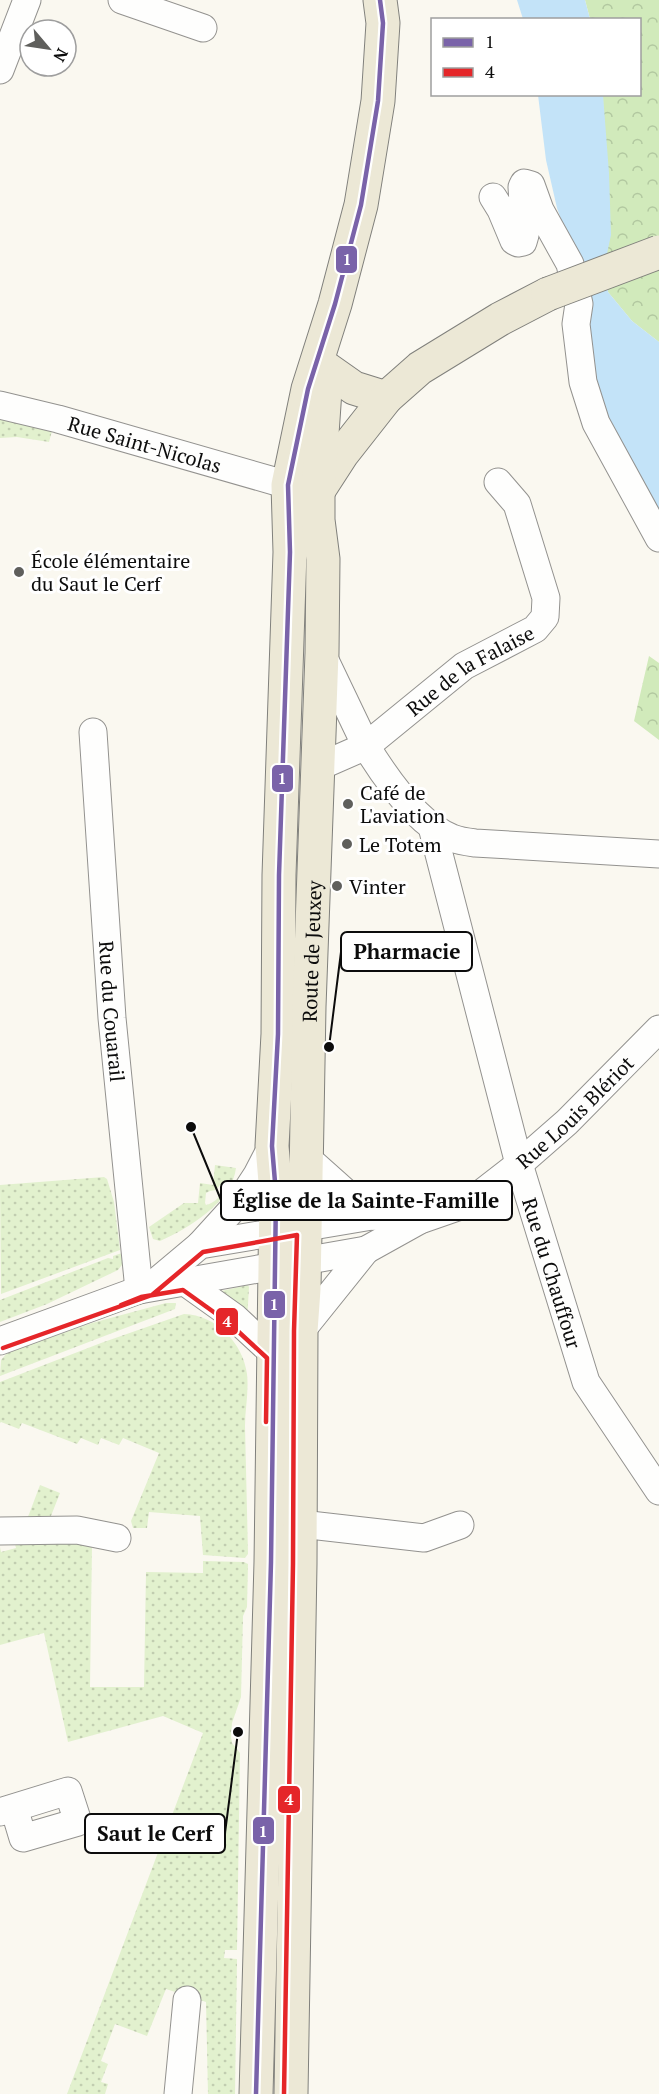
<svg xmlns="http://www.w3.org/2000/svg" width="659" height="2094" viewBox="0 0 659 2094" font-family="'PT Serif',serif">
<defs>
<pattern id="grass-dots" width="8" height="8" patternUnits="userSpaceOnUse" patternTransform="scale(1.5)"><rect width="8" height="8" fill="#e2f1ce"/><path d="M2 2h.1M6 6h.1" fill="none" stroke="#c1cdb0" stroke-width="1.8" stroke-linecap="round"/></pattern>
<pattern id="forest-crowns" width="20" height="18" patternUnits="userSpaceOnUse" patternTransform="scale(1.5)"><rect width="20" height="18" fill="#d1eabb"/><path d="M2 6a3 3 0 1 1 6 0M12 15a3 3 0 1 1 6 0" fill="none" stroke="#b2c8a0"/></pattern>
</defs>
<rect width="100%" height="100%" fill="#faf8f0"/>
<path fill="url(#grass-dots)" fill-rule="evenodd" d="M0,419L52,431L49,442L17,437L0,438Z
M215,1165L236,1168C232,1202 188,1229 160,1241L153,1239L149,1227L184,1203H198L200,1183L213,1185ZM220,1185L224,1187C221,1196 215,1203 206,1205L205,1203L206,1193L210,1191L216,1190Z
M104,1177L107,1179L114,1202L120,1250L1,1294L0,1185Z
M125,1252V1261L118,1270L47,1304L0,1322V1300L108,1258L113,1259V1256Z
M248,1285L249,1287L247,1321L217,1292Z
M166,1303H176L175,1309L0,1376L1,1360L8,1352L92,1323Z
M184,1314C216,1315 243,1343 247,1374C249,1392 245,1409 245,1426L248,1554L245,1558L203,1555L200,1516L149,1512L147,1528H133L131,1521L159,1453L123,1438L119,1445L101,1438L98,1445L81,1438L77,1444L22,1423L19,1429L1,1422L0,1423V1382L101,1343Z
M40,1485L60,1493L49,1521L29,1519L28,1517Z
M14,1541L64,1542L92,1546L90,1687H144L146,1572L203,1573V1561L244,1562L248,1564L247,1607L243,1616L241,1697L232,1723L231,1737L232,1743L240,1753L237,1950H225L224,1958L237,1959L235,2094H208L206,2002L166,1989L147,2036L115,2024L101,2061L108,2064L101,2082L108,2084L105,2094H67L203,1733L163,1716L68,1742L44,1633L0,1645V1547L1,1552L16,1548Z"/>
<path fill="url(#forest-crowns)" d="M585,0H659V342L632,321L608,292L605,263L603,95L640,94V20L590,19Z
M649,656L659,663V740L634,721Z"/>
<path fill="#c3e3f8" d="M517,0H585L590,19H523Z
M538,95H603L609,173L611,235L605,263L608,292L632,321L659,342V518L607,426L590,360L577,265L557,208L546,160Z"/>
<g fill="none" stroke-linecap="round" stroke-linejoin="round">
<g stroke="#93928f" stroke-width="29">
<g id="minor">
<path d="M122,0L203,28"/>
<path d="M0,70L27,0"/>
<path d="M493,197L501,210L514,241L518,243L523,242L525,235L522,187L524,183L531,185L540,210L570,264L579,304L576,324L583,382L596,423L659,538"/>
<path id="s1" d="M0,405L58,419L288,485"/>
<path d="M322,654L366,746C385,777 417,824 452,838C459,841 467,842 475,843L659,854"/>
<path id="s2" d="M93,732L112,1018L139,1290"/>
<path id="s3" d="M316,768L366,746L464,666L535,629L545,617L546,598L517,504L498,482"/>
<path id="s4" d="M432,827L519,1164L586,1382L659,1491"/>
<path d="M307,1158L372,1216"/>
<path d="M200,1245L240,1201L257,1175L272,1146"/>
<path d="M185,1282L234,1317L275,1355"/>
<path d="M150,1287L200,1245L372,1216L420,1220"/>
<path d="M301,1331L366,1250"/>
<path id="s5" d="M0,1341L139,1290L366,1250L420,1220L469,1203L519,1164L567,1122L659,1029"/>
<path d="M301,1524L424,1538L460,1525"/>
<path d="M0,1531L77,1530L117,1538"/>
<path d="M0,1812L68,1791L78,1822L23,1838L14,1808"/>
<path d="M178,2094L187,2000"/>
</g>
</g>
<g stroke="#80807c" stroke-width="35">
<g id="major">
<path d="M327,369L354,388L386,398"/>
<path d="M320,488L342,454L386,398L420,368L500,319L548,294"/>
<path d="M256,2094L271,1562L276,1194L272,1146L278,1034L279,875L290,552L288,485L308,389L335,304L361,205L378,101L383,23L380,0"/>
<path id="s6" d="M291,2094L300,1564L301,1331L304,1289L309,1007L322,653L323,559L318,520V492L325,390"/>
</g>
</g>
<use href="#minor" stroke="#fefefd" stroke-width="27"/>
<use href="#major" stroke="#ece8d6" stroke-width="33"/>
<g stroke="#80807c" stroke-width="35" stroke-linecap="butt">
<path id="major-bridge" d="M548,294L659,252"/>
</g>
<use href="#major-bridge" stroke="#ece8d6" stroke-width="33"/>
<g stroke="#fff" stroke-width="9">
<path id="bus-1" d="M256,2094L271,1562L276,1194L272,1146L278,1034L279,875L290,552L288,485L308,389L335,304L361,205L378,101L383,23L380,0"/>
</g>
<g stroke="#fff" stroke-width="9">
<path id="bus-2" d="M121,1305L141,1297L183,1290L229,1323L267,1358L266,1422
M3,1348L152,1295L203,1252L297,1235L294,1331L293,1564L284,2094"/>
</g>
<use href="#bus-1" stroke="#7a63a9" stroke-width="4.5"/>
<use href="#bus-2" stroke="#e52629" stroke-width="4.5"/>
</g>
<g fill="#5f5f5c" stroke="#fff" stroke-width="2">
<circle cx="19" cy="572" r="6"/>
<circle cx="348" cy="804" r="6"/>
<circle cx="347" cy="844" r="6"/>
<circle cx="337" cy="886" r="6"/>
</g>
<g text-anchor="middle" dominant-baseline="central" stroke-width="6" stroke-linejoin="round" paint-order="stroke">
<g font-size="20" fill="#0c0c0c" stroke="#fff">
<text stroke="none"><textPath href="#s1" startOffset="150">Rue Saint-Nicolas</textPath></text>
<text stroke="none"><textPath href="#s3" startOffset="184">Rue de la Falaise</textPath></text>
<text stroke="none"><textPath href="#s6" startOffset="1143">Route de Jeuxey</textPath></text>
<text stroke="none"><textPath href="#s2" startOffset="280">Rue du Couarail</textPath></text>
<text stroke="none"><textPath href="#s5" startOffset="632">Rue Louis Blériot</textPath></text>
<text stroke="none"><textPath href="#s4" startOffset="462">Rue du Chauffour</textPath></text>
</g>
<g font-size="20" fill="#0c0c0c" stroke="#fff" text-anchor="start">
<text x="31" y="560">École élémentaire<tspan x="31" dy="23">du Saut le Cerf</tspan></text>
<text x="360" y="792">Café de<tspan x="360" dy="23">L'aviation</tspan></text>
<text x="359" y="844">Le Totem</text>
<text x="349" y="886">Vinter</text>
</g>
</g>
<path fill="none" stroke="#0c0c0c" stroke-width="2" d="M329 1047L341 952M191 1127L221 1200M238 1732L225 1833"/>
<g fill="#0c0c0c" stroke="#fff" stroke-width="2">
<circle cx="329" cy="1047" r="6"/>
<circle cx="191" cy="1127" r="6"/>
<circle cx="238" cy="1732" r="6"/>
</g>
<g fill="#fff" stroke="#0c0c0c" stroke-width="2">
<rect x="341" y="932" width="131" height="39" rx="6"/>
<rect x="221" y="1181" width="291" height="39" rx="6"/>
<rect x="85" y="1814" width="140" height="39" rx="6"/>
</g>
<g font-size="21" text-anchor="middle" font-weight="bold" fill="#0c0c0c">
<text x="407" y="959">Pharmacie</text>
<text x="366" y="1208">Église de la Sainte-Famille</text>
<text x="155" y="1841">Saut le Cerf</text>
</g>
<g stroke="#fff" stroke-width="2">
<rect x="335" y="245" width="23" height="29" rx="6" fill="#7a63a9"/>
<rect x="271" y="764" width="23" height="29" rx="6" fill="#7a63a9"/>
<rect x="263" y="1290" width="23" height="29" rx="6" fill="#7a63a9"/>
<rect x="215" y="1307" width="24" height="29" rx="6" fill="#e52629"/>
<rect x="277" y="1785" width="24" height="29" rx="6" fill="#e52629"/>
<rect x="252" y="1816" width="23" height="29" rx="6" fill="#7a63a9"/>
</g>
<g font-size="16" text-anchor="middle" font-weight="bold" fill="#fff">
<text x="347" y="265">1</text>
<text x="282" y="784">1</text>
<text x="274" y="1310">1</text>
<text x="227" y="1327">4</text>
<text x="289" y="1805">4</text>
<text x="263" y="1837">1</text>
</g>
<rect x="431" y="18" width="210" height="78" fill="#ffffff" stroke="#9e9e9e" stroke-width="1.5"/>
<rect x="443" y="38" width="30" height="9" fill="#7a63a9" stroke="#9e9e9e" stroke-width="1.5"/>
<text x="485" y="48" font-size="18" fill="#0c0c0c">1</text>
<rect x="443" y="68" width="30" height="9" fill="#e52629" stroke="#9e9e9e" stroke-width="1.5"/>
<text x="485" y="78" font-size="18" fill="#0c0c0c">4</text>
<g transform="translate(48 48) rotate(119)"><circle r="28" fill="#ffffff" stroke="#9e9e9e" stroke-width="1.5"/>
<path d="M0-4.5L10 22L0 15L-10 22Z" fill="#5f5f5c"/>
<text y="-9" font-size="16" font-weight="bold" text-anchor="middle" fill="#0c0c0c">N</text>
</g>
</svg>
